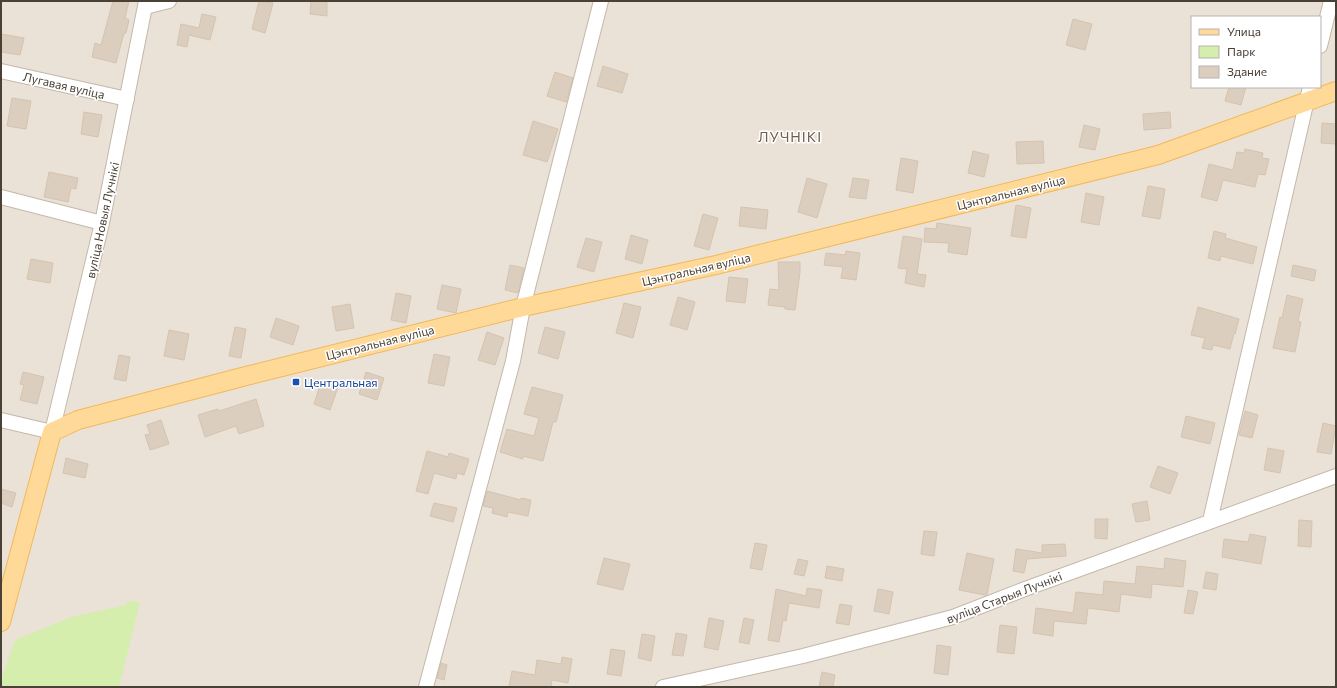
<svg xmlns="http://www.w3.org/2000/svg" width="1337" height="688" viewBox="0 0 1337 688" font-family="Commissioner,sans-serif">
<rect width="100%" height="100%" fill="#f6f1e9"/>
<path fill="#eae2d6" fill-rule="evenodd" d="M1,1H1336V687H1ZM1192,17H1320V87H1192Z"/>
<path fill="#d6eead" d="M127,601L140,602L119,687H1V680L15,640L71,617L126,605Z"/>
<path fill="#dccebf" stroke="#d5c3af" d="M113,1H129L125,18L129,20L126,33H124L116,63L92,57L95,43L101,45Z
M259,1L273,3L265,33L252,29Z
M311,1H327V16L310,14Z
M202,14L216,17L210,40L189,35L187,47L177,45L181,24L199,28Z
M1073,19L1092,24L1085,50L1066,45Z
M1,34L24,38L20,55L1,52Z
M603,66L628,74L622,93L597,86Z
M555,72L573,78L566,102L547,96Z
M1229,87H1246L1241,105L1225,101Z
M12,98L31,101L26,129L7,126Z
M84,112L102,115L98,137L81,134Z
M1170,112L1171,128L1144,130L1143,114Z
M533,121L558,129L547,162L523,155Z
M1322,123L1336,124V144L1321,143Z
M1084,125L1100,129L1095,150L1079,147Z
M1043,141L1044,163L1017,164L1016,142Z
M1245,149L1263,153L1262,158L1269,159L1265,175L1258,174L1255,187L1223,180L1217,201L1201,197L1209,164L1233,170L1237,152L1244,153Z
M973,151L989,155L984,177L968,173Z
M901,158L918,161L913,193L896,190Z
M49,172L78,178L76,189L71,188L68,202L44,197Z
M807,178L827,184L817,218L798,212Z
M853,178L869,180L866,199L849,197Z
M1148,186L1165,189L1160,219L1142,216Z
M1086,193L1104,197L1099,225L1081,222Z
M1016,205L1031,208L1026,238L1011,236Z
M741,207L768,210L766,229L739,226Z
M703,214L718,218L709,250L694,246Z
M937,223L971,228L967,255L948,252L949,243L924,242L925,228L936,229Z
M1214,231L1226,234L1225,238L1257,247L1253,264L1221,256L1220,261L1208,258Z
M631,235L648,240L642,264L625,259Z
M903,236L922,239L917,274L926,275L924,287L905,283L907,269L898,268Z
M586,238L602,242L594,272L577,267Z
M846,251L860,253L856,280L841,278L843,267L824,265L826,253L845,255Z
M31,259L53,263L50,283L27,279Z
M778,262H800V272L795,310L785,309V307L768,305L770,289L779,290Z
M510,265L524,268L518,293L505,290Z
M1293,265L1316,270L1314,281L1291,276Z
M729,277L748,279L745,303L726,301Z
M442,285L461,289L456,313L437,309Z
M396,293L411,296L406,323L391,320Z
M1287,295L1303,299L1298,321L1301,322L1295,352L1273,348L1280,317L1282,318Z
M678,297L695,302L687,330L670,325Z
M624,303L641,307L633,338L616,333Z
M350,304L354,328L336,331L332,307Z
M1198,307L1239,319L1235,334L1234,333L1230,349L1213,345L1212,350L1202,348L1205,338L1191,335Z
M276,318L299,326L293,345L270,337Z
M235,327L246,329L241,358L229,356Z
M545,327L565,332L558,359L538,353Z
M169,330L189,334L184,360L164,356Z
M487,332L504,338L495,365L478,360Z
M434,354L450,357L444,386L428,383Z
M119,355L130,357L126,381L114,379Z
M23,372L44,377L37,404L20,400L24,385L20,384Z
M366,372L384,378L377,400L359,394Z
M321,382L338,387L330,410L314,404Z
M532,387L563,395L556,422H553L543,461L523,456V459L500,452L507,429L534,436L539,418L524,414Z
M256,399L264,426L239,434L236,426L205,437L198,415L218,409L219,411Z
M1245,411L1258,415L1252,438L1239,435Z
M1186,416L1215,423L1210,444L1181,437Z
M161,420L169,444L150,450L145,435L150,434L147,425Z
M1323,423L1336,426L1331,454L1317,452Z
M1268,448L1284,451L1280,473L1264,470Z
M427,451L448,457L449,453L469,459L464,475L457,473L456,479L434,473L428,494L416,491Z
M66,458L88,464L85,478L63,473Z
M1158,466L1178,473L1170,494L1150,487Z
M1,489L16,493L12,507L1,503Z
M487,491L521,500V498L531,500L528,516L508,512L507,517L492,513L493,508L483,506Z
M1147,501L1150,520L1136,522L1132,504Z
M434,503L457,508L453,522L430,516Z
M1095,519H1108L1107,539L1095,538Z
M1299,520L1312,521L1311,547L1298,546Z
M924,531L937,532L934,556L921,554Z
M1250,534L1266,537L1261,564L1222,557L1224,539L1248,542Z
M755,543L767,545L762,570L750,568Z
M1065,544L1066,556L1027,559L1024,573L1013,571L1016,549L1042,553V545Z
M967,553L994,559L987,595H985L959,590Z
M604,558L630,564L623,590L597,584Z
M1165,558L1186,561L1183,587L1152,584L1151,598L1121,594L1119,612L1088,608L1086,624L1054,621L1053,636L1033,633L1036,608L1073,613L1076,592L1103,595L1104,581L1135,584L1137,566L1164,569Z
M798,559L808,561L804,576L794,574Z
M827,566L844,569L842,581L825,578Z
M1206,572L1218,574L1216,590L1203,588Z
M807,588L822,590L819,608L789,603L786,621L783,620L779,642L768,640L776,589L806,596Z
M878,589L893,592L889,614L874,611Z
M1188,590L1198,592L1193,614L1184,613Z
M840,604L852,606L849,625L836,623Z
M709,618L724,621L718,650L704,647Z
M744,618L754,620L749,644L739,642Z
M1000,625L1017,627L1014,654L997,652Z
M676,633L687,635L683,656L672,655Z
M642,634L655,636L651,661L638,658Z
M937,645L951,647L948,675L934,673Z
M611,649L625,651L621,676L607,674Z
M562,657L572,659L568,683L552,680L551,687H509L512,671L535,675L537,660L561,664Z
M441,663L447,665L444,680L437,678Z
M822,672L835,675L833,687H819Z"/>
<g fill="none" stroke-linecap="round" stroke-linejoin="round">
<g stroke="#c3b8aa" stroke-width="16">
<path id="minor" d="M145,7L169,1
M1320,46L1331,1
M1,71L127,99
M1,197L102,223
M1,420L52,432L102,223L146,1
M1210,521L1310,87
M426,687L513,361L523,307L601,1
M663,687L803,656L953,617L1025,589L1336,476"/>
</g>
<g stroke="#f1b85c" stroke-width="20">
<path id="major" d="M1,622L52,432L78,420L246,376L523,307L716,265L1158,155L1336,91"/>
</g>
<use href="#minor" stroke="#fff" stroke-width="14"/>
<use href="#major" stroke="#ffd998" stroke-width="18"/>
</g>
<rect fill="#1a4fb4" stroke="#fff" stroke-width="1.5" x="292" y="378" width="8" height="8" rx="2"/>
<g text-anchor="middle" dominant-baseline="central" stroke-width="3" stroke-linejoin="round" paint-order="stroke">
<g font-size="12" fill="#4a4136" stroke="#fff">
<text transform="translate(64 85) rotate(13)">Лугавая вуліца</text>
<text transform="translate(1011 192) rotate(-14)">Цэнтральная вуліца</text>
<text transform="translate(102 220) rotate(-78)">вуліца Новыя Лучнікі</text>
<text transform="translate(696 269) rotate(-13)">Цэнтральная вуліца</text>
<text transform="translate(380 342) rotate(-14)">Цэнтральная вуліца</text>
<text transform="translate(1004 597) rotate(-21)">вуліца Старыя Лучнікі</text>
</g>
<g font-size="12" fill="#164399" stroke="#fff" text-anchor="start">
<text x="304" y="382">Центральная</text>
</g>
<g font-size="14" letter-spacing="1" fill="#6f5e4c" stroke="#fff">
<text x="790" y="136">ЛУЧНІКІ</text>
</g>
</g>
<rect width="1337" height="688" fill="none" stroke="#4a4136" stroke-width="4"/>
<rect x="1191" y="16" width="130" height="72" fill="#ffffff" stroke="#b7b3af"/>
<rect x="1199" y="29" width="20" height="6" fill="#ffd998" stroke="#b7b3af"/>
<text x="1227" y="36" font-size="12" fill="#4a4136">Улица</text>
<rect x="1199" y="46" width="20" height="12" fill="#d6eead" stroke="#b7b3af"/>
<text x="1227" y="56" font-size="12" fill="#4a4136">Парк</text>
<rect x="1199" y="66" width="20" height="12" fill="#dccebf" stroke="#b7b3af"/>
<text x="1227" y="76" font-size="12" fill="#4a4136">Здание</text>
</svg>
